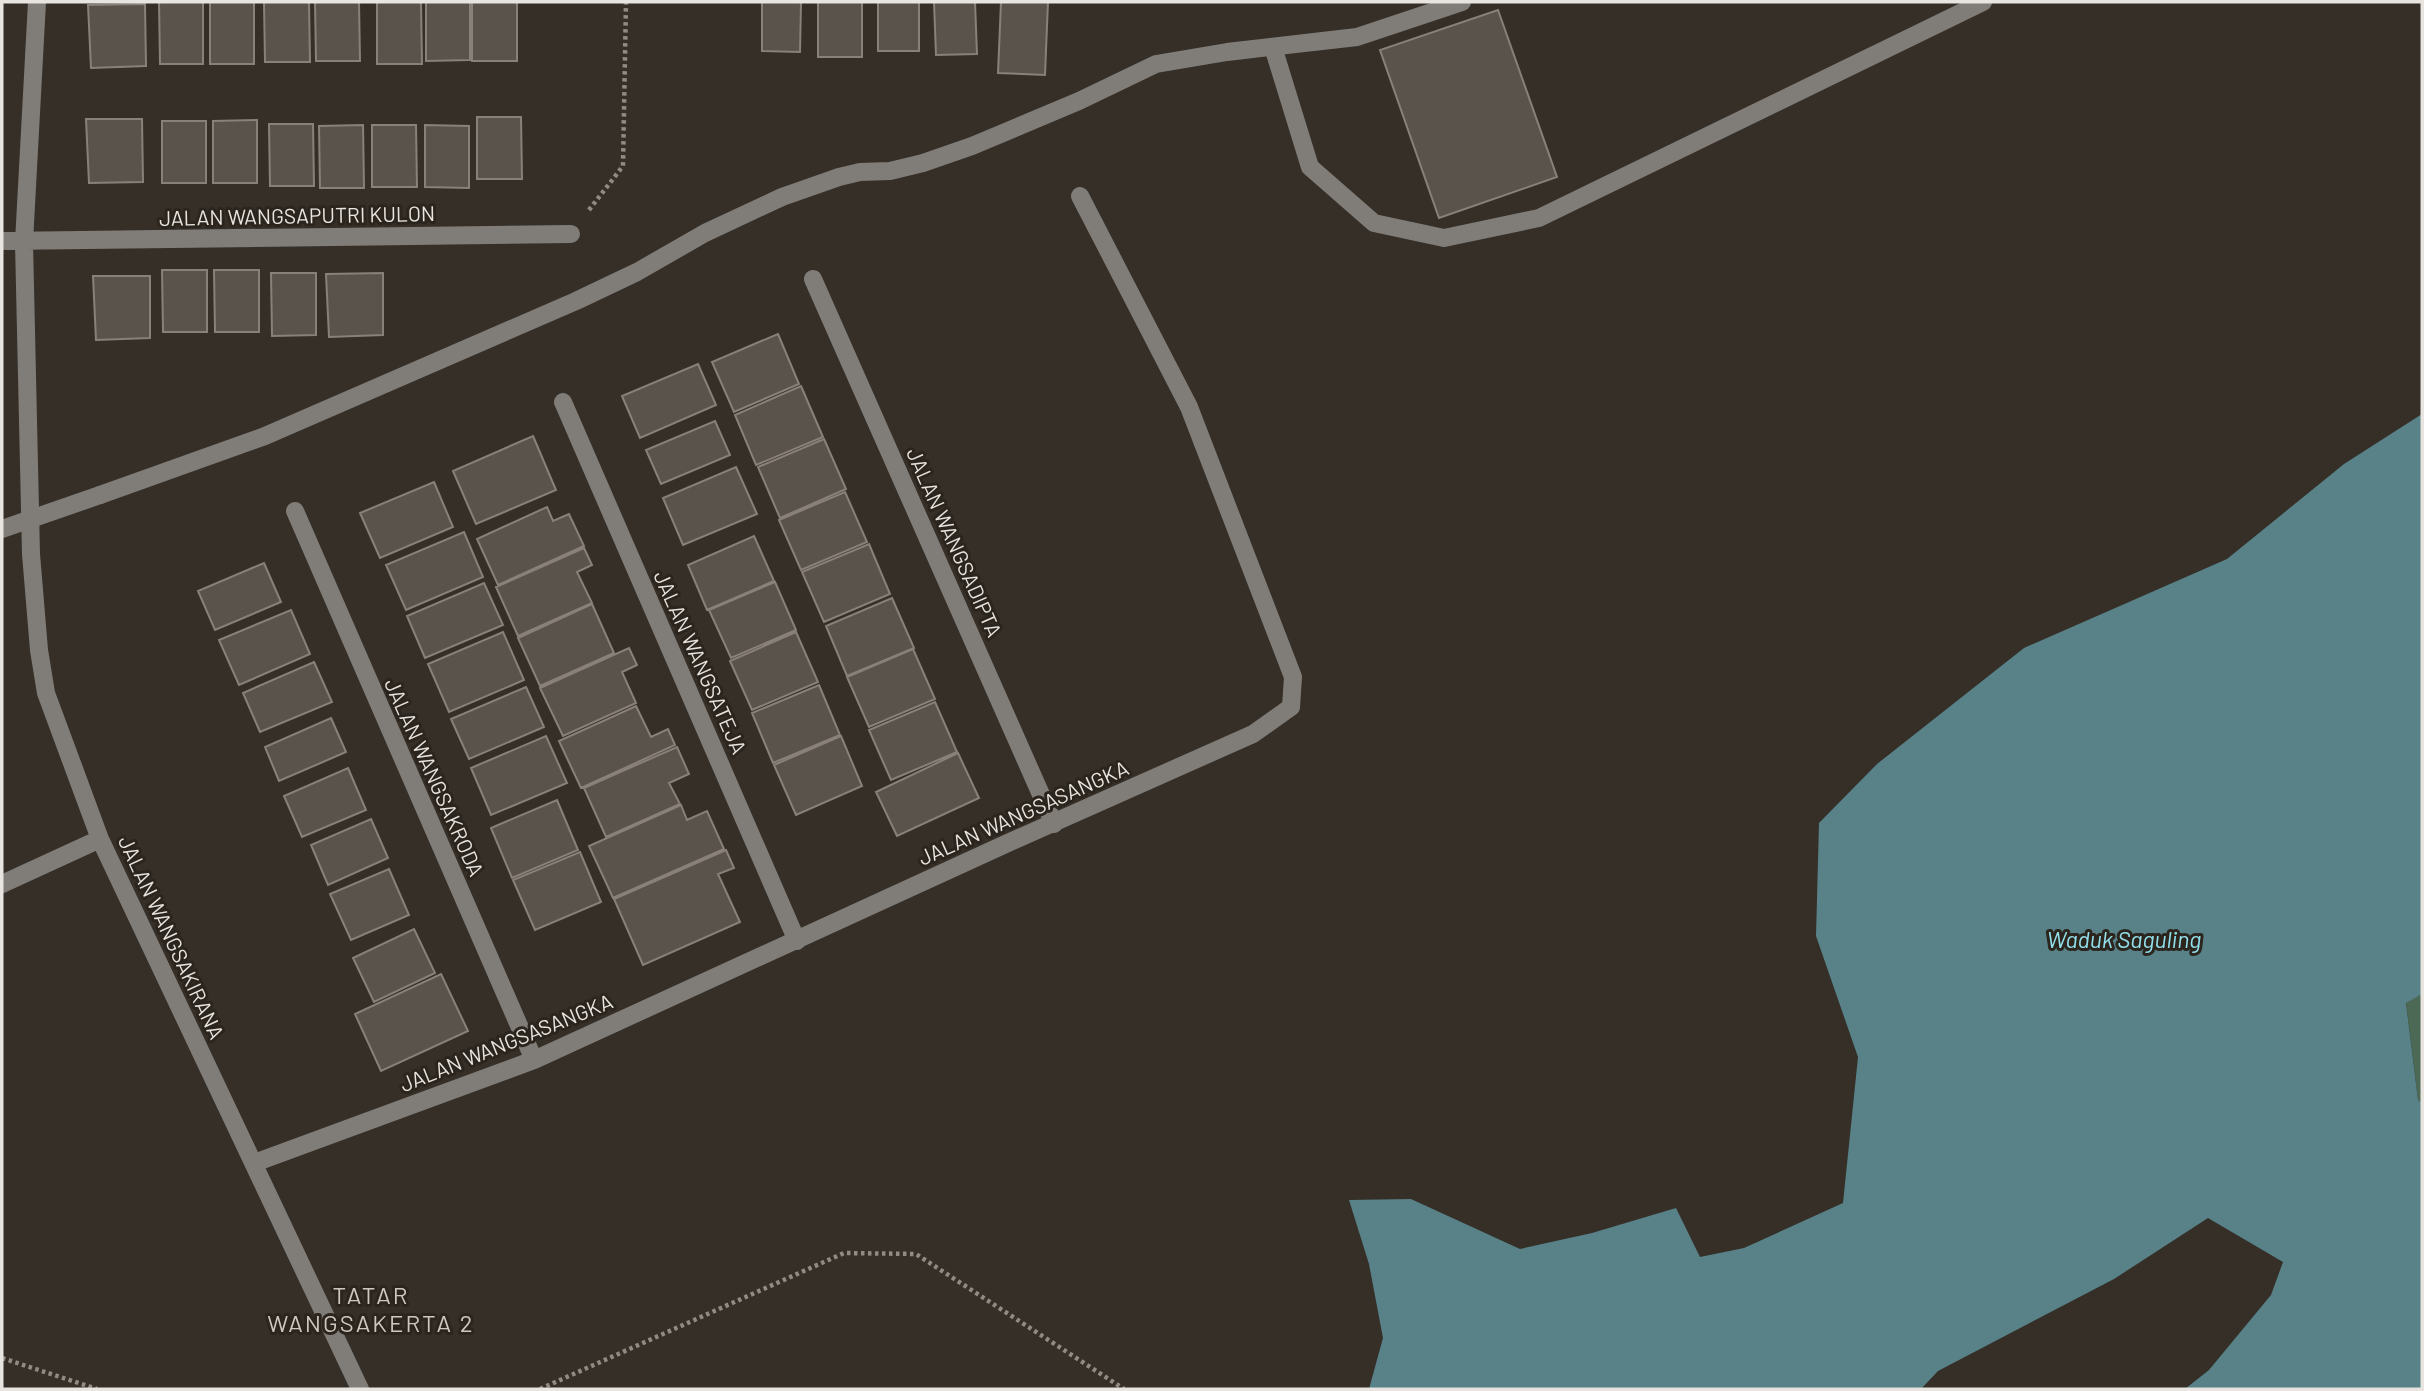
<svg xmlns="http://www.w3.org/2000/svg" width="2424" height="1391" viewBox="0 0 2424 1391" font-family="Barlow,sans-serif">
<rect width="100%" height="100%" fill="#352f28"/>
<path fill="#4b6954" d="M2422,994V1103L2418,1100L2406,1002Z"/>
<path fill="#588288" d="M2422,414V994L2406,1003L2418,1100L2422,1103V1389H2185L2209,1370L2271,1295L2283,1262L2208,1218L2114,1279L1938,1371L1921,1389H1369L1383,1338L1369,1264L1349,1200L1411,1199L1520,1249L1592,1233L1676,1208L1700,1257L1744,1248L1843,1203L1858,1057L1816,936L1819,823L1877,764L2024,648L2227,559L2344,464Z"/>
<path fill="#5a534b" stroke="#898179" stroke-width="2" d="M159,2H203V64H160Z
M210,2H254V64H210Z
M264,2H309L310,62H265Z
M315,2H359L360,61H316Z
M377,2H421L422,64H377Z
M426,2H470V60L426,61Z
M472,2H517V61H472Z
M762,2H801L800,52L762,51Z
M818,2H862V57H818Z
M878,2H919V51H878Z
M934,2H975L977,54L936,55Z
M1001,2H1048L1045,75L998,73Z
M145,4L146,66L91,68L88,5Z
M1498,10L1557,177L1439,218L1380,50Z
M477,117H521L522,179H477Z
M86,119H142L143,182L89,183Z
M257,120V183H213V121Z
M162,121H206V183H162Z
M269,124H313L314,186H270Z
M363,125L364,188H320L319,126Z
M372,125H416L417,187H372Z
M425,125L469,126V188L425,187Z
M162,270H207V332H163Z
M214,270H259V332H215Z
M271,273H316V335L272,336Z
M383,273V335L329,337L326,274Z
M93,276H150V338L96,340Z
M778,334L799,384L734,412L712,362Z
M698,364L716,405L640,438L622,396Z
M801,386L823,437L756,465L735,415Z
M715,421L730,455L661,484L646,450Z
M533,436L556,490L476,524L453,471Z
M824,439L846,489L780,518L758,467Z
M736,467L757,514L683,545L663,498Z
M434,482L453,527L380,558L360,513Z
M845,492L867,542L801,570L779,520Z
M547,507L553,521L569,514L584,546L498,585L477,539Z
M464,532L483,577L406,610L386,565Z
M754,536L774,581L707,610L688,565Z
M869,544L890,594L824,622L802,572Z
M584,548L592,565L577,572L592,603L518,636L496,587Z
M264,563L281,602L215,630L198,591Z
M775,582L796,630L731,658L709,610Z
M484,583L503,625L425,658L407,616Z
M892,598L914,648L847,676L826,626Z
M592,604L614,653L540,686L518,638Z
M291,610L310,654L239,685L219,640Z
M503,632L524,680L449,712L428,664Z
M796,632L818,682L752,710L730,661Z
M629,648L637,665L622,672L636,703L563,736L540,688Z
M913,649L935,699L869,727L847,677Z
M314,662L332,702L260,732L243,693Z
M819,685L840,735L773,763L752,713Z
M526,687L544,727L469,759L451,719Z
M935,702L957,752L891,780L869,730Z
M636,706L651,737L668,729L675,745L581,788L559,741Z
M331,718L346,752L279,781L265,747Z
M546,736L567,783L491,815L471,768Z
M841,736L862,786L796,815L774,765Z
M677,747L689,774L669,783L680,804L606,837L584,788Z
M958,753L979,798L897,836L876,792Z
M348,768L366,810L302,837L284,796Z
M557,800L578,850L512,878L491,828Z
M681,805L687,820L707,811L724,849L613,898L589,846Z
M371,819L388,858L328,885L311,845Z
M726,850L734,868L718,874L740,922L643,965L614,899Z
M580,852L601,902L535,930L513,880Z
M389,869L409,915L351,940L330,894Z
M414,929L435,973L374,1002L353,958Z
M441,974L468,1031L381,1071L355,1014Z"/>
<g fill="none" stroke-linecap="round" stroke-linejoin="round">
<path stroke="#908b85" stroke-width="4.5" stroke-dasharray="3.5 3.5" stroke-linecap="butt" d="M589,210L623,166L626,2
M2,1358L97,1389
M540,1389L844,1253L916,1254L1124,1389"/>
<path stroke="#807d79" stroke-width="18" d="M37,2L24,242L31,554L39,650L46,693L100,839L360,1389
M1273,47L1310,167L1374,223L1444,238L1539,218L1983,2
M2,241L571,234
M813,279L1054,824
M563,402L797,941
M100,495L265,436L576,301L637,272L705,233L782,197L839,177L860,172L890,171L923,163L972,146L1079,101L1156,64L1227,52L1357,37L1462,2
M295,511L534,1060
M2,884L100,839
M254,1163L534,1060L1010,842L1253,734L1291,707L1293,677L1189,407L1080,196"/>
<path stroke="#807d79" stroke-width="18" d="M2,529L100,495"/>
</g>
<g text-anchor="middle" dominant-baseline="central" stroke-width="6" stroke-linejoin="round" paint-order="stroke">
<g font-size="21" fill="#e8e4df" stroke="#2b251e">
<text transform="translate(297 215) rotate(-1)">JALAN WANGSAPUTRI KULON</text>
<text transform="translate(955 542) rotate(66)">JALAN WANGSADIPTA</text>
<text transform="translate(701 662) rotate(66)">JALAN WANGSATEJA</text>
<text transform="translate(435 777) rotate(66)">JALAN WANGSAKRODA</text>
<text transform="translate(1023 812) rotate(-24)">JALAN WANGSASANGKA</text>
<text transform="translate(172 937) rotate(65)">JALAN WANGSAKIRANA</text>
<text transform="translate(506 1042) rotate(-22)">JALAN WANGSASANGKA</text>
</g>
<g font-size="23" font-style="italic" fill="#92e0eb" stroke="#2b251e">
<text x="2124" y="939">Waduk Saguling</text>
</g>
<g font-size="24" letter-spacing="2" fill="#cfc7be" stroke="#2b251e">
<text x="371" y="1294">TATAR<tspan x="371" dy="28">WANGSAKERTA 2</tspan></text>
</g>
</g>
<rect width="2424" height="1391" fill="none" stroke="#e8e4df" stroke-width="7"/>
</svg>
